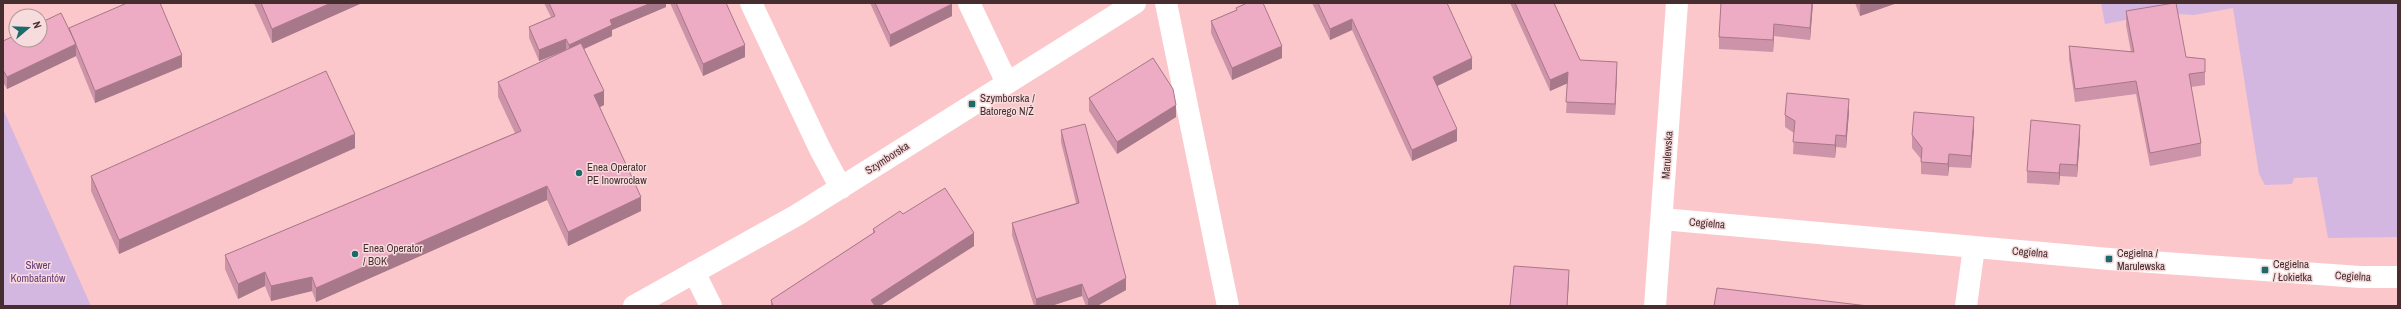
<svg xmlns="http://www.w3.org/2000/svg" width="2401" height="309" viewBox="0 0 2401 309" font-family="'Archivo Narrow',sans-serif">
<rect width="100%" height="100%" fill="#fbc7ca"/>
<path fill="#d3b7e0" d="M2101,3H2398V237L2328,238L2317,177L2294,178L2292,184L2265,185L2259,174L2233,8L2194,15L2161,13L2105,24Z
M3,109L91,306H3Z"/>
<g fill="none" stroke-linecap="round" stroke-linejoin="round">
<path stroke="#fff" stroke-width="22" d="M751,3L820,149L841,188
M969,3L1007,83
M1166,3L1228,306
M1662,219L2109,259L2360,277H2398
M694,272L711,306
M634,306L797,215L1135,3
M1655,306L1677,3
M1966,306L1974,247"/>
</g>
<path fill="#cd93a9" d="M254,3H362L272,43Z
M544,3H666V7L612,30V36L583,49L604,105L600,107L641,211L568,246L547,200L316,302L312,291L271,301L265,286L238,299L225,269V255L515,133L498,97V82L566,50L539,61L529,38V27L551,17Z
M670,3H709L745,57L703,76Z
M870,3H951L952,16L890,47Z
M1312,3H1447L1472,69L1437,86L1457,141L1412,161L1352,30L1330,40Z
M1510,3H1554L1580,60L1617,73L1615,115L1566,113L1568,83L1550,91Z
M1813,3L1810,40L1774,36L1773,52L1719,49V37Z
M1855,3H1897L1860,16Z
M1236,8L1282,58L1232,80L1211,33V21L1236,10Z
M2126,11L2186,57L2205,59V85L2191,87L2201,143V156L2150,166L2136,94L2075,102L2069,59V46L2131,52L2126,25Z
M69,28L182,67L95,103L76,56L7,89L3,82V41L69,30Z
M1089,98L1176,117L1117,154L1089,111Z
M1849,112L1846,148L1836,147L1835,158L1793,154L1794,133L1785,127V115Z
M1974,129L1971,168L1949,167L1948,176L1921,174V159L1912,148V135Z
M1061,130L1126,290L1097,306H1086L1082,296L1051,306H1034L1012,235V223L1076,203L1061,142Z
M2080,137L2077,177L2060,176L2059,185L2027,183V171Z
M355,148L119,254L91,191V176Z
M903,214L974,246L880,306H771V300L873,233V229Z"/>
<path fill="#a77889" d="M331,3H362L272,43V29Z
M651,3H666V7L612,30V36L569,56V45L610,20Z
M1812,3H1813L1810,40V28Z
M1862,3H1897L1860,16V4Z
M952,4V16L890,47V35Z
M1352,19V30L1330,40V29Z
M1774,24V36L1773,52V40Z
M566,39V50L539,61V50Z
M76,44V56L7,89V77Z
M745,45V57L703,76V64Z
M1282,46V58L1232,80V68Z
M182,55V67L95,103V91Z
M1472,58V69L1433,88V77Z
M1617,62V73L1615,115V104Z
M1568,72V83L1550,91V80Z
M604,91V105L594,110V95Z
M1849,99V112L1846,148V136Z
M1176,105V117L1117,154V142Z
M1974,117V129L1971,168V156Z
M2080,125V137L2077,177V165Z
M1457,129V141L1412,161V150Z
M355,134V148L119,254V240Z
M1836,135V147L1835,158V145Z
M1949,154V167L1948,176V164Z
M2060,164V176L2059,185V173Z
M547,186V200L316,302V288Z
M641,197V211L568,246V232Z
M974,233V246L880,306H871V300Z
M1569,270V282L1567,306Z
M265,272V286L238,299V284Z
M312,277V291L271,301V286Z
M1126,278V290L1097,306H1088V299Z
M1082,284V296L1051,306H1036V299Z"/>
<path fill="#eeabc4" stroke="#a77889" d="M127,3H160L182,55L95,91L69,28Z
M261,3H331L272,29Z
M549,3H651L610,20L612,25L569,45L566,39L539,50L529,27L555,16Z
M676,3H709V4L710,3H726L745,45L703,64Z
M875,3H951L952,4L890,35Z
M1247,3H1263L1282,46L1232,68L1211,21L1237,10L1236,8Z
M1318,3H1447L1472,58L1433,77L1457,129L1412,150L1352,19L1330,29Z
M1515,3H1554L1580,60L1617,62L1615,104L1566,102L1568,72L1550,80Z
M1721,3H1812L1810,28L1774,24L1773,40L1719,37Z
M2174,3H2176L2186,57L2205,59V72L2189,74L2201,143L2150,153L2136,81L2075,89L2069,46L2134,52L2126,11Z
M61,13L76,44L7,77L3,70V41L16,35V40H40V23Z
M581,43L604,91L594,95L641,197L568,232L547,186L316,288L312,277L271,286L265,272L238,284L225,255L521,131L498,82Z
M1153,58L1173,89L1176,105L1117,142L1089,98Z
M326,71L355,134L119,240L91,176Z
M1787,93L1849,99L1846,136L1836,135L1835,145L1793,142L1795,121L1785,115Z
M1914,112L1974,117L1971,156L1949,154L1948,164L1921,162L1922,148L1912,135Z
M2031,120L2080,125L2077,165L2060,164L2059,173L2027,171Z
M1085,124L1126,278L1088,299L1082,284L1036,299L1012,223L1079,203L1061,130Z
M945,188L974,233L871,300L875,306H773L771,300L875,232L873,229L900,211L903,214Z
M1514,266L1569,270L1567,306H1510Z
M1717,288L1868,306H1714Z"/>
<g fill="#1d6a6a" stroke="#f7dcdd" stroke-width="1.5">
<rect x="968" y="100" width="8" height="8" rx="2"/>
<circle cx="579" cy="173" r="4"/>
<circle cx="355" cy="254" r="4"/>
<rect x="2105" y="255" width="8" height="8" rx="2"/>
<rect x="2261" y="266" width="8" height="8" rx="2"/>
</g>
<g text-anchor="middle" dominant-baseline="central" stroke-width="3" stroke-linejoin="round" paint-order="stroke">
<g font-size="11" fill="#462d2f" stroke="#f7dcdd" text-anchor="start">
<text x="980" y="98">Szymborska /<tspan x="980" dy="13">Batorego N/Ż</tspan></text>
<text x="587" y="167">Enea Operator<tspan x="587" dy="13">PE Inowrocław</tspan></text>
<text x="363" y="248">Enea Operator<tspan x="363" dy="13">/ BOK</tspan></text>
<text x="2117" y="253">Cegielna /<tspan x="2117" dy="13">Marulewska</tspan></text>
<text x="2273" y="264">Cegielna<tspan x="2273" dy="13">/ Łokietka</tspan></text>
</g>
<g font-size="11" fill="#462d2f" stroke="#f7dcdd">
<text transform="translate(1667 155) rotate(-86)">Marulewska</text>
<text transform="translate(887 158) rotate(-33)">Szymborska</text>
<text transform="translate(1707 223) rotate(5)">Cegielna</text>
<text transform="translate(2030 252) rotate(5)">Cegielna</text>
<text transform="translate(2353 276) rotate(3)">Cegielna</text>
</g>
<g font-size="11" fill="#66397a" stroke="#f7dcdd">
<text x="38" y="265">Skwer<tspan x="38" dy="13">Kombatantów</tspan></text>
</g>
</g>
<rect width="2401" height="309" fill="none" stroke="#462d2f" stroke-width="8"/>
<g transform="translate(28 28) rotate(71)"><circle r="19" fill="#f7dcdd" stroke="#b09697"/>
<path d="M0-3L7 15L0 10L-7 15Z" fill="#1d6a6a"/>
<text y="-6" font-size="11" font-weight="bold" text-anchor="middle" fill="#462d2f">N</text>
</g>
</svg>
